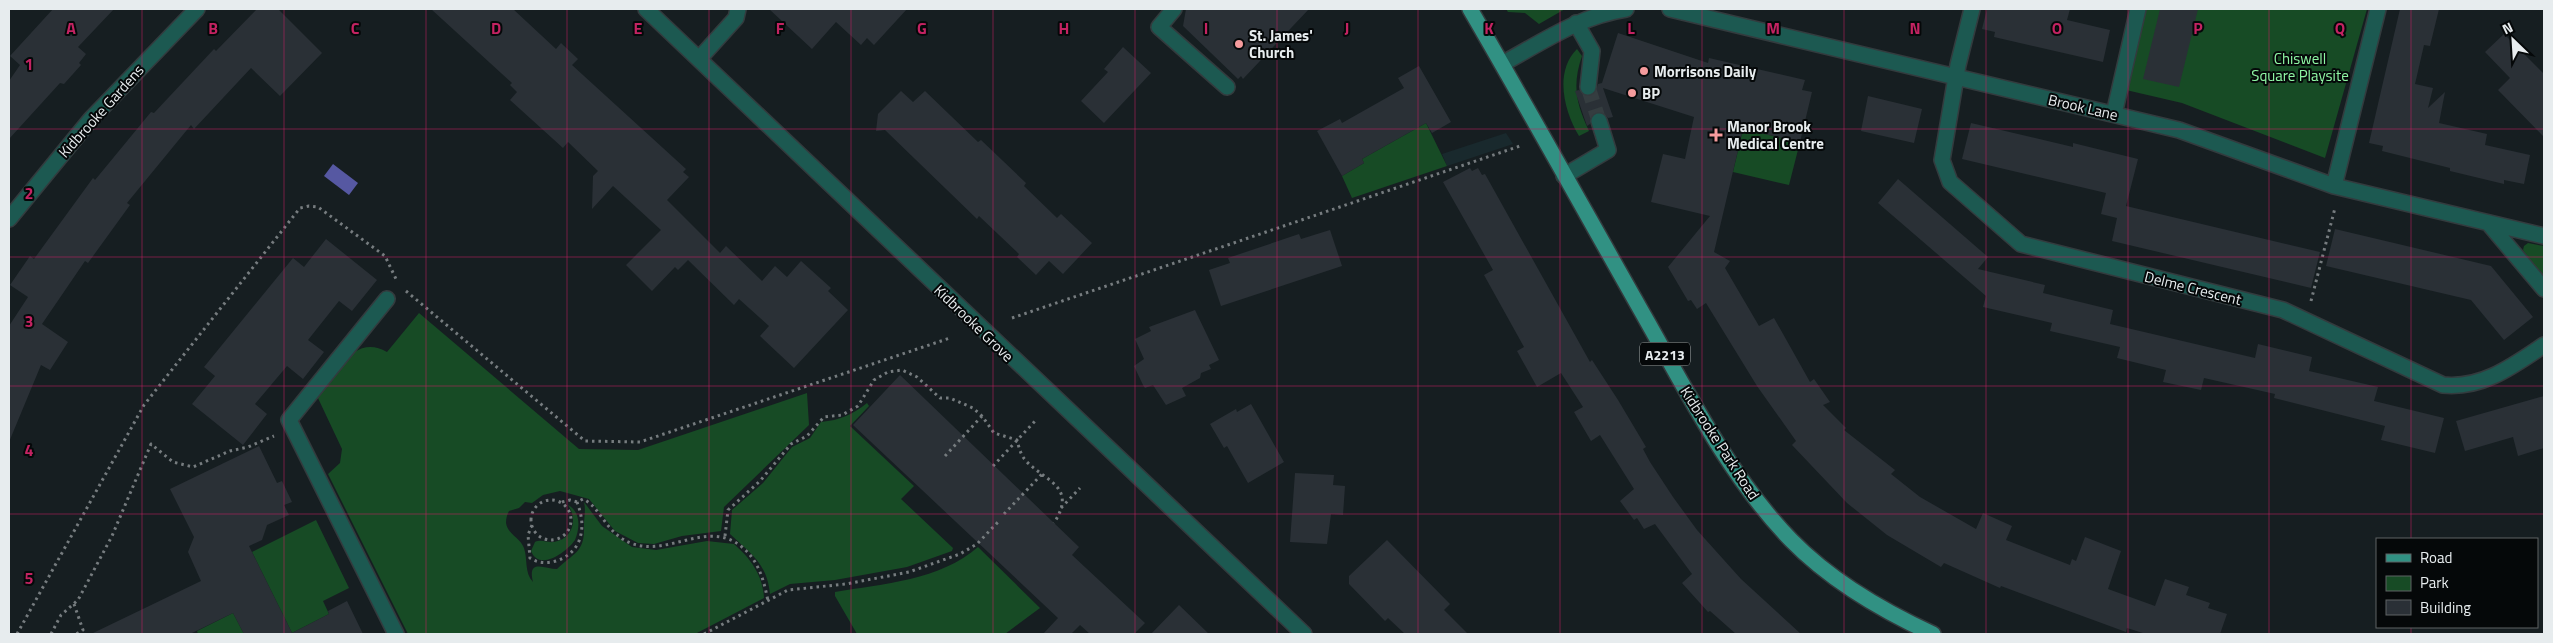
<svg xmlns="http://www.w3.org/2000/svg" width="2553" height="643" viewBox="0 0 2553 643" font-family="'Titillium Web',sans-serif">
<rect width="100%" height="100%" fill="#161e21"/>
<path fill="#19292d" d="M1506,133L1513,144L1447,166L1442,154Z"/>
<path fill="#174b25" d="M1506,9H1565L1539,24L1525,13L1508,12Z
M2145,9H2367L2325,158L2182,103L2126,90Z
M1577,49L1582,56C1572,85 1576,103 1589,131L1579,136C1564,111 1554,72 1577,49Z
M1426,123L1447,166L1352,198L1342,176L1364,163L1362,159Z
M1743,129L1800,142L1789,185L1733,172Z
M2528,243L2544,246V276H2541L2523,250L2524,246Z
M419,313L579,449L638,450L807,393L809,425L724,507L721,531L682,536L654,544L638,543L615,531L589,499L560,491L543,495L532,503L525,502L519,508L509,511C507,515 506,518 506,523C508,535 520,537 524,548C528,560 524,572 533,582C527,558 545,569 557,569C574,552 585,553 584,525C584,517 586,510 584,502L602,526L632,547L656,550L707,541L734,544C750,558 763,575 764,598L695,634H408L328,474L340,463L342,449L317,396C335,374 354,333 387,352Z
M867,403L869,406L850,426L914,486L901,499L953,548L952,551L907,567L835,580L790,584L770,594C767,563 750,553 730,534L732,510L763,483L792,447L810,438L821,422C840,420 852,415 867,403Z
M568,505C581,512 580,528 575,540C567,552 539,572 531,551L535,542C542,539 547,543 554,542C573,539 578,519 568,505Z
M316,520L349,588L323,601L329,614L292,633L252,552Z
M978,547L1040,608L1005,634H857L835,596V592C882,584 941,580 978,547Z
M233,613L244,634H198L197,631Z"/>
<path fill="#5658a2" d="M333,164L358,183L349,195L324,176Z"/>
<path fill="#2a3036" d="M53,9H114L78,47L86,54L79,63L81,65L64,84L60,83L9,139V81L20,65L10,56Z
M257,9H278L322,53L280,96L251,68L194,129L191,125L127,203L130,205L88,263L85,261L42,324L68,342L50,370L41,365L9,442V326L28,297L10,285L30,256L34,259L93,178L95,180L151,112L154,113L214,49L216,51Z
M431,9H513L556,49L561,43L578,59L572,65L686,169L683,172L689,177L667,200L720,253L726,246L762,281L775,266L787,277L801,261L831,288L828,291L848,310L794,368L760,336L769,326L739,299L734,305L688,260L678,270L675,267L652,291L626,265L661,230L613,186L592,209L593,176L598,171L568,142L563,148L510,100L517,92L510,85L512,83Z
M769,9H907L874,45L867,38L861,45L836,22L812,49Z
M1186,9H1309L1243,79L1241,76L1238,79L1183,26Z
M1987,9H2070L2067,20L2110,30L2103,62L1994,37L1995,32L1982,29Z
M2160,9H2198L2179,87L2143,79Z
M2400,9H2439L2430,46L2424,45L2415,84L2433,88L2428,108L2445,92L2439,123L2487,134L2485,145L2530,155L2524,184L2504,180V184L2450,171V168L2382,151L2383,146L2369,143Z
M1618,33L1708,63L1709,58L1805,80L1802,90L1812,92L1800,142L1743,129L1714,252L1730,261L1725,268L1759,326L1774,318L1810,382L1814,379L1830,402L1823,405L1846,428L1844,430L1895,470L1891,474L1920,497L1976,529L1983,513L2012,526L2006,540L2070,565L2072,559L2076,561L2085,537L2121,551L2108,589L2155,606L2165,579L2189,587L2186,595L2210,603L2208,608L2227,614L2220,634H2146L2127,628L2126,632L2001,586L2000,588L1944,563L1941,567L1887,535L1847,503L1792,445L1796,441L1757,386L1706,303L1697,309L1691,300L1688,301L1668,267L1710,216L1651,202L1663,154L1685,159L1694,117L1603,88L1613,117L1608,118L1602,112H1596L1590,118V124L1587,126L1575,91L1579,90L1587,96L1595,93L1598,84L1602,83Z
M2504,34L2544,74V137L2498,90L2510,78L2485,52Z
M1123,47L1151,73L1104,123L1081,101L1108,72L1104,69Z
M1419,66L1451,122L1432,133L1426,123L1362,159L1364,163L1342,176L1317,131L1340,119L1342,123L1404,88L1398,78Z
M901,91L913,102L925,91L978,142L981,140L1026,183L1024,186L1057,218L1061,214L1092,243L1063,274L1049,261L1036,275L1017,257L1019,254L979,216L977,219L885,130L876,131L878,114Z
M1868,96L1922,109L1914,143L1861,131Z
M1971,123L2073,147V143L2138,159L2126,206L2320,252L2311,288L2112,241L2117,218L2101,214L2106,193L1962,159Z
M1470,168L1472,171L1478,168L1482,175L1485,174L1590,362L1592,360L1618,400L1646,447L1643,449L1650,462L1673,497L1697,530L1741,579L1801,634H1736L1710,611L1708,612L1682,583L1692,574L1655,524L1644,529L1637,518L1634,520L1620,501L1634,489L1600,435L1591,441L1574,412L1583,407L1561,373L1537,387L1517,351L1524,347L1484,275L1493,270L1443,182Z
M1898,179L1988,257L1978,269L2045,285L2043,293L2113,310L2110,324L2255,358L2258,344L2312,357L2309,371L2378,387L2374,401L2444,418L2435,453L2381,440L2385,426L2274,398L2275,394L2204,378L2201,390L2163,382L2166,370L2117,358L2120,347L2050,331L2052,323L1983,307L1986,296L1878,203Z
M2335,229L2491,266L2533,317L2504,340L2471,300L2326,266Z
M1330,230L1342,266L1221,306L1209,270L1230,263L1228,258L1299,234L1301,239Z
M326,239L377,280L352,311L339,301L308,340L324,352L303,379L287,366L255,404L267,414L243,445L192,404L215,376L204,367L293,258L304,267Z
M1195,310L1219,360L1209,365L1211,369L1201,373L1200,378L1182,388L1186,396L1166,405L1153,385L1145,388L1143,385L1134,366L1144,359L1135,339L1151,331L1149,327Z
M900,375L1079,547L1072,555L1145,623L1134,634H1090L1080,625L1071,634H1043L1058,618L853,425Z
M2544,396V448L2518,456L2513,437L2465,451L2456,421Z
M1251,404L1284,462L1248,483L1227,446L1224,448L1210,424L1236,409L1237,412Z
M259,446L277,483L282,481L292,502L284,505L289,515L267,525L262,540L249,546L292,633L329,614L328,611L347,601L363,634H244L233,613L190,634H91L201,581L188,552L194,537L170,489Z
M1295,473L1334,475L1333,485L1345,486L1343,515L1331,514L1327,544L1290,542Z
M1387,540L1450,604L1444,610L1468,634H1405L1388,618L1385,621L1349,584V576Z
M1179,605L1209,634H1151Z"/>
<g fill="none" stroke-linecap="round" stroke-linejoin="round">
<path stroke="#353d40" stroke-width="15" stroke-dasharray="15 8" stroke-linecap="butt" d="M1588,87L1599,121"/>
<g stroke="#333b3e" stroke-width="18">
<path id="minor" d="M646,9L1304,634
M1174,9L1159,27L1227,87
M1670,9L2179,130L2334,186L2544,236
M1972,9L1958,65L1942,160L1950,182L2021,244L2283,310L2443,385C2482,389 2513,366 2544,345
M1576,23L1592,51L1588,87
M699,59L736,18L738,9
M1502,64C1542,42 1580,16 1626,9
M2114,114L2138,9
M1564,176L1608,150L1599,121
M2334,186L2378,9
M9,219L91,119L197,9
M2490,225L2544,289
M387,299L289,420L396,634"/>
</g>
<g stroke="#333b3e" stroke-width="18">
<path id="major" d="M1470,9C1530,112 1588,217 1647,321C1690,397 1730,477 1791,540C1830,580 1883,611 1933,634"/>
</g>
<path stroke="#767c7f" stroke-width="3" stroke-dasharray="2.5 4" stroke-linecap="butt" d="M406,291L585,441L640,442L950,338
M2311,301L2335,208
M1012,318L1520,146
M945,456L982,416
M993,466L1036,420
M531 520a20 20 0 1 1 40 0a20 20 0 1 1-40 0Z
M562,502L570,500L577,502L583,499C602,508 605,534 633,544C671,556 708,519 742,547C759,561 764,581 768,601
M1061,508L1080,488
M1004,514L1043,473
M532,525L528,535L530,558C546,569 572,559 579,541C584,528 582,515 577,502
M725,536L728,510L760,481L791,444L807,436L824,417L842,415L858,406L874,380L888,372L902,370L917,377L940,398H950L973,408L982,416L994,433L1017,440C1019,448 1021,456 1027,462C1047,482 1077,487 1054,523
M74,604L83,630L76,634
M17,634L144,405L300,208L309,206L318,207L385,256L397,281
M51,634L61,615L78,600L112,536L151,444L173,462L193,467L230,451L248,447L274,436
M704,634L788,590L846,584L909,572L960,554L977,544L999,521"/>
<use href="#minor" stroke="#1c5951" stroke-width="15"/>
<use href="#major" stroke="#319183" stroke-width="15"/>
</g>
<path fill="none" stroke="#c42362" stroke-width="1" stroke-opacity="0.55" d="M142,9V634M284,9V634M426,9V634M567,9V634M709,9V634M851,9V634M993,9V634M1135,9V634M1277,9V634M1418,9V634M1560,9V634M1702,9V634M1844,9V634M1986,9V634M2128,9V634M2269,9V634M2411,9V539M9,129H2544M9,257H2544M9,386H2544M9,514H2544M2411,627V634"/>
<g fill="#f59b9d" stroke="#050809" stroke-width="2">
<circle cx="1239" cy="44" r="5"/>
<circle cx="1644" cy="71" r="5"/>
<circle cx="1632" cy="93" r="5"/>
<path d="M1713.5 127.5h5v5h5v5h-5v5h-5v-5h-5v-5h5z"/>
</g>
<g text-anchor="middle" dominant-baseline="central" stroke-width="4" stroke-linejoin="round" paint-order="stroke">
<rect fill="#050809" stroke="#a3a8a9" stroke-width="1" x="1640" y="342.5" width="50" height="23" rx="4"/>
<g font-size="14" font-weight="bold" fill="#e7ecee">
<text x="1665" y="354">A2213</text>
</g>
<g font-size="15" font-weight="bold" fill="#e7ecee" stroke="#050809" text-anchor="start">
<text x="1249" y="35">St. James'<tspan x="1249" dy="17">Church</tspan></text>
<text x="1654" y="71">Morrisons Daily</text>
<text x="1642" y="93">BP</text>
<text x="1727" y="126">Manor Brook<tspan x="1727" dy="17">Medical Centre</tspan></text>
</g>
<g font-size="15" fill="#8ff6a4" stroke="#050809">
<text x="2300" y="58">Chiswell<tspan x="2300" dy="17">Square Playsite</tspan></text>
</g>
<g font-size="15" fill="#e7ecee" stroke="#050809">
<text transform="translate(2083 107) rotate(13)">Brook Lane</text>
<text transform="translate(101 111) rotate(-48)">Kidbrooke Gardens</text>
<text transform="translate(2193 288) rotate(14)">Delme Crescent</text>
<text transform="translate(974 323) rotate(44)">Kidbrooke Grove</text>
<text transform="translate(1720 443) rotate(57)">Kidbrooke Park Road</text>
</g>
</g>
<g font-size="16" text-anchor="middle" font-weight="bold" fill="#c42362" stroke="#050809" stroke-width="4" stroke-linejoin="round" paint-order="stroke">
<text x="71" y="34">A</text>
<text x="213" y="34">B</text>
<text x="355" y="34">C</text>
<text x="496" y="34">D</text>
<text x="638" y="34">E</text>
<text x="780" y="34">F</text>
<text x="922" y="34">G</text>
<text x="1064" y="34">H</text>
<text x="1206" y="34">I</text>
<text x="1347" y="34">J</text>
<text x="1489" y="34">K</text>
<text x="1631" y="34">L</text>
<text x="1773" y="34">M</text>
<text x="1915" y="34">N</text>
<text x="2057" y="34">O</text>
<text x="2198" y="34">P</text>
<text x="2340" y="34">Q</text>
<text x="29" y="70">1</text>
<text x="29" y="199">2</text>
<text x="29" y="327">3</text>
<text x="29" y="456">4</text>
<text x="29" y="584">5</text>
</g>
<rect width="2553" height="643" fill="none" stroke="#e7ecee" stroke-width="20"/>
<rect x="2376" y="538" width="162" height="90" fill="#050809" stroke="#5f6365"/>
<rect x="2386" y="554" width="25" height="8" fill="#319183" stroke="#5f6365"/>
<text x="2420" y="563" font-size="15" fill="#e7ecee">Road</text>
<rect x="2386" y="576" width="25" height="15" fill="#174b25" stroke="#5f6365"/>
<text x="2420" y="588" font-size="15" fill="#e7ecee">Park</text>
<rect x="2386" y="600" width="25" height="15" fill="#2a3036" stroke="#5f6365"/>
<text x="2420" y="613" font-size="15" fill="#e7ecee">Building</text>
<g transform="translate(2513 40) rotate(335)" stroke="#050809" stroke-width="4" paint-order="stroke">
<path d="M0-4L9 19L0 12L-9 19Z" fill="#e7ecee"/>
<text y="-8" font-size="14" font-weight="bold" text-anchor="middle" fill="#e7ecee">N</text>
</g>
</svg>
